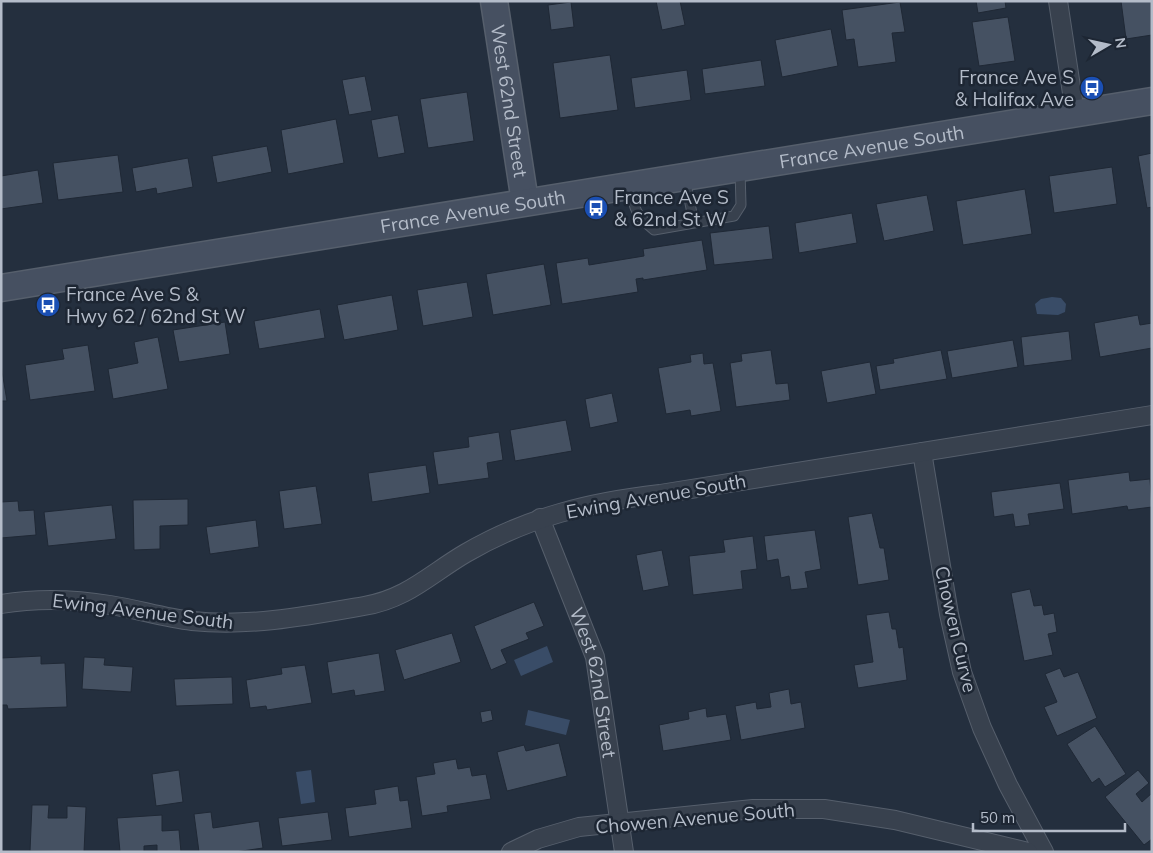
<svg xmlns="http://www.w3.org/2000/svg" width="1153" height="853" viewBox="0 0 1153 853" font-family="Mulish,sans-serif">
<rect width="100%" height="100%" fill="#242f3e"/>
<path fill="#394c67" d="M1052,297L1061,298L1066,304L1065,312L1058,315L1037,314L1035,304L1041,299Z
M547,646L553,662L521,676L514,660Z
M528,710L570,720L566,735L525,725Z
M311,770L315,802L301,804L296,772Z"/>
<path fill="#455162" stroke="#1f2835" d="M656,1H680L685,25L662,30Z
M976,1H1005L1006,8L978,13Z
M1121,1H1152V35L1126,39Z
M571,2L574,27L551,30L548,5Z
M900,2L905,32L892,33L896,62L858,67L854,39L846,40L842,10Z
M1008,17L1015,61L979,66L972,22Z
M831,29L838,66L782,77L775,40Z
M610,55L618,110L560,118L553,63Z
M761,60L765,86L705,94L702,69Z
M687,70L691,100L635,108L631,78Z
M365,76L372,111L349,115L342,80Z
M467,92L474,141L428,148L420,99Z
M398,115L405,153L378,158L371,120Z
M336,119L344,163L288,174L281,130Z
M267,146L272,172L217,183L212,156Z
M1152,153V207L1147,208L1138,156Z
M118,155L123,192L58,200L53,163Z
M188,158L193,187L157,194L156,188L136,192L132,168Z
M1112,167L1117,204L1054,213L1049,176Z
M38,170L43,203L1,209V176Z
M1025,189L1032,234L963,245L956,201Z
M927,195L934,231L884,241L876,204Z
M852,213L857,243L799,253L795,223Z
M769,226L773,259L714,265L710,233Z
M702,240L707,270L643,280V278L636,279L638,292L562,304L556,263L588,258L589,265L644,256L643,249Z
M544,264L551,305L493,315L486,274Z
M467,282L473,317L423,326L417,290Z
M392,295L398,330L344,340L337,305Z
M320,309L325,338L259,349L254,321Z
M1138,315L1140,325L1152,323V348L1100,357L1094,323Z
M225,322L230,354L179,362L173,330Z
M1069,331L1072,360L1024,366L1021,337Z
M158,337L168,389L113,399L108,369L138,363L134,342Z
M1013,340L1018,367L952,378L947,351Z
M88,345L95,391L30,400L25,365L64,359L62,349Z
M771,350L776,384L788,383L790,400L736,407L730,363L742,361L741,354Z
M941,350L947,379L880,390L876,366L894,363L893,359Z
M703,353L704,364L713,363L721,411L691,416L690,410L666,414L658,368L691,362L690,355Z
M870,362L876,394L827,403L821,371Z
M1,365L7,401H1Z
M612,393L618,422L590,428L585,399Z
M566,420L572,451L515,461L510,430Z
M499,432L503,460L487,463L489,478L438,485L433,452L469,447L468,437Z
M426,465L430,493L372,502L368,473Z
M1129,472L1130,481L1150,479L1152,507L1128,510L1127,506L1072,514L1068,480Z
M1060,483L1064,509L1028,514L1030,525L1015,527L1013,514L994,517L991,492Z
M316,486L322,524L284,529L279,491Z
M188,499V525L160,526V549L134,550L133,500Z
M18,501L19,511L34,510L36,535L1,538V502Z
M112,505L116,539L48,546L44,512Z
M872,513L880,548H884L889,580L858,585L848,517Z
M256,520L259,547L210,554L206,527Z
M815,530L821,569L805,572L808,588L791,590L789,576L781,578L778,559L767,561L764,536Z
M753,536L757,569L741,571L743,589L693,595L689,556L725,552L723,540Z
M662,550L669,586L643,591L636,555Z
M1030,589L1034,606L1042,605L1044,615L1054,613L1057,632L1048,634L1053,655L1024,661L1011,593Z
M534,602L544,626L526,633L529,639L501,650L507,663L491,670L474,626Z
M889,612L892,629H896L899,648L903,647L907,680L858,688L854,665L873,662L866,615Z
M452,633L461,662L404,680L395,650Z
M379,653L385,691L355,696L354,690L332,694L327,662Z
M41,656V664L65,663L67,707L8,709L7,705H1V658Z
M84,657L105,658L104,665L133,667L131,692L82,689Z
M305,665L312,703L267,710L266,706L250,708L246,680L282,674L281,668Z
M1060,668L1064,677L1078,672L1097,718L1057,736L1044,707L1057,702L1045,674Z
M232,677L233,704L176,706L174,679Z
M789,689L791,704L801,702L805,728L741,740L735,706L756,702L757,709L771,707L769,693Z
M706,708L707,717L726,714L731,740L663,751L659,725L689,719L688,712Z
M491,710L493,720L482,723L480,712Z
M1095,726L1126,774L1105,787L1099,778L1092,783L1067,744Z
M559,743L567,776L507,791L497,752L524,745L526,751Z
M456,759L458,769L470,767L472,776L486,774L491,799L447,806L448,812L422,816L416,777L435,774L433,763Z
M179,770L183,802L156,806L152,774Z
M1138,770L1149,783L1136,794L1142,802L1152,793V839L1144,845L1105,797Z
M398,786L400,801L408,800L412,828L349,837L345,808L376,804L374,790Z
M32,805H49L48,818H67V806L86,807L84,852L30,851Z
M211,812L213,828L259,821L263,848L235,852H199L194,814Z
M328,812L332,840L282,846L278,818Z
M162,815V831L179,830L181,852H157V845L144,846V852H120L117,818Z"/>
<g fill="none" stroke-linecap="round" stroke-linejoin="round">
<g stroke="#565f6c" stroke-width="11">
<path id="lane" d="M685,179L694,223
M630,188C634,210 637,216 654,230L734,216L741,205L740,170"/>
</g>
<g stroke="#565f6c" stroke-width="20">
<g id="street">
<path d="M1058,1L1075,113"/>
<path d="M922,452L949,614L962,672L982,728L1008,785L1044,852"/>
<path id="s1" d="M540,518L595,657L624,852"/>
<path d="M1,604C38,598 74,599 110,605C137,609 164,618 192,621C250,627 307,616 364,606C407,599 430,574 466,553C528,517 590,502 660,494L1152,415"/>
<path d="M511,852L538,839L579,827L753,809H824L895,820L1028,852"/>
</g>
</g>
<g stroke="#565f6c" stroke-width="29">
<g id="secondary">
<path id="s2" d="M494,1L525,202"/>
<path id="s3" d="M1,288L1152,101"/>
</g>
</g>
<use href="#lane" stroke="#38414e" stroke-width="9"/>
<use href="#street" stroke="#38414e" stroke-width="18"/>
<use href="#secondary" stroke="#465061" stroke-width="26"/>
</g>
<defs>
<g id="bus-disc" transform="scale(1.25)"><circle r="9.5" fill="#1a4fb4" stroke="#1d2633"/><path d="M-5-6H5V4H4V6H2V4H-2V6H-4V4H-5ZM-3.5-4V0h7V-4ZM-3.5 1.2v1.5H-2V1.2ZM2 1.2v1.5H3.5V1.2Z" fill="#fff"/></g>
</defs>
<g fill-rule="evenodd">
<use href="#bus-disc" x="1092" y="88"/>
<use href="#bus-disc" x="596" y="208"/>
<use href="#bus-disc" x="48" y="305"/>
</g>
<g text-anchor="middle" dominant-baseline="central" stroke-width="5" stroke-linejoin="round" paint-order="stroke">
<g font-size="19" fill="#b4bcc9" stroke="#1d2633" text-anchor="start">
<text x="1074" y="77" text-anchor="end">France Ave S<tspan x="1074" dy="22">&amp; Halifax Ave</tspan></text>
<text x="614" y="197">France Ave S<tspan x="614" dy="22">&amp; 62nd St W</tspan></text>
<text x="66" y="294">France Ave S &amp;<tspan x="66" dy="22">Hwy 62 / 62nd St W</tspan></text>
</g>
<g font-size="19" fill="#b4bcc9" stroke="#1d2633">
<text stroke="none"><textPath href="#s2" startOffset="101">West 62nd Street</textPath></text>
<text stroke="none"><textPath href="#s3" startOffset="882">France Avenue South</textPath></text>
<text stroke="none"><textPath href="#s3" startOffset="478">France Avenue South</textPath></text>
<text transform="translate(656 496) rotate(-10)">Ewing Avenue South</text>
<text transform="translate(143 611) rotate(7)">Ewing Avenue South</text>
<text transform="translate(956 629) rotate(77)">Chowen Curve</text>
<text stroke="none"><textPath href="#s1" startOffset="174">West 62nd Street</textPath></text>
<text transform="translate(695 818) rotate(-5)">Chowen Avenue South</text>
</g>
</g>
<rect width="1153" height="853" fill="none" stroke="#b4bcc9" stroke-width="5"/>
<g transform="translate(1108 45) rotate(81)" stroke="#1d2633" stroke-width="4" paint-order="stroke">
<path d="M0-4L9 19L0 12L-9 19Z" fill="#b4bcc9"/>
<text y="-8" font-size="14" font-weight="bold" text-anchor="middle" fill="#b4bcc9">N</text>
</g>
<path d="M973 823v8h152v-8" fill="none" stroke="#b4bcc9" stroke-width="2.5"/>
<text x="980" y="823" font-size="15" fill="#b4bcc9" stroke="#1d2633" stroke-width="4" paint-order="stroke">50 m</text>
</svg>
